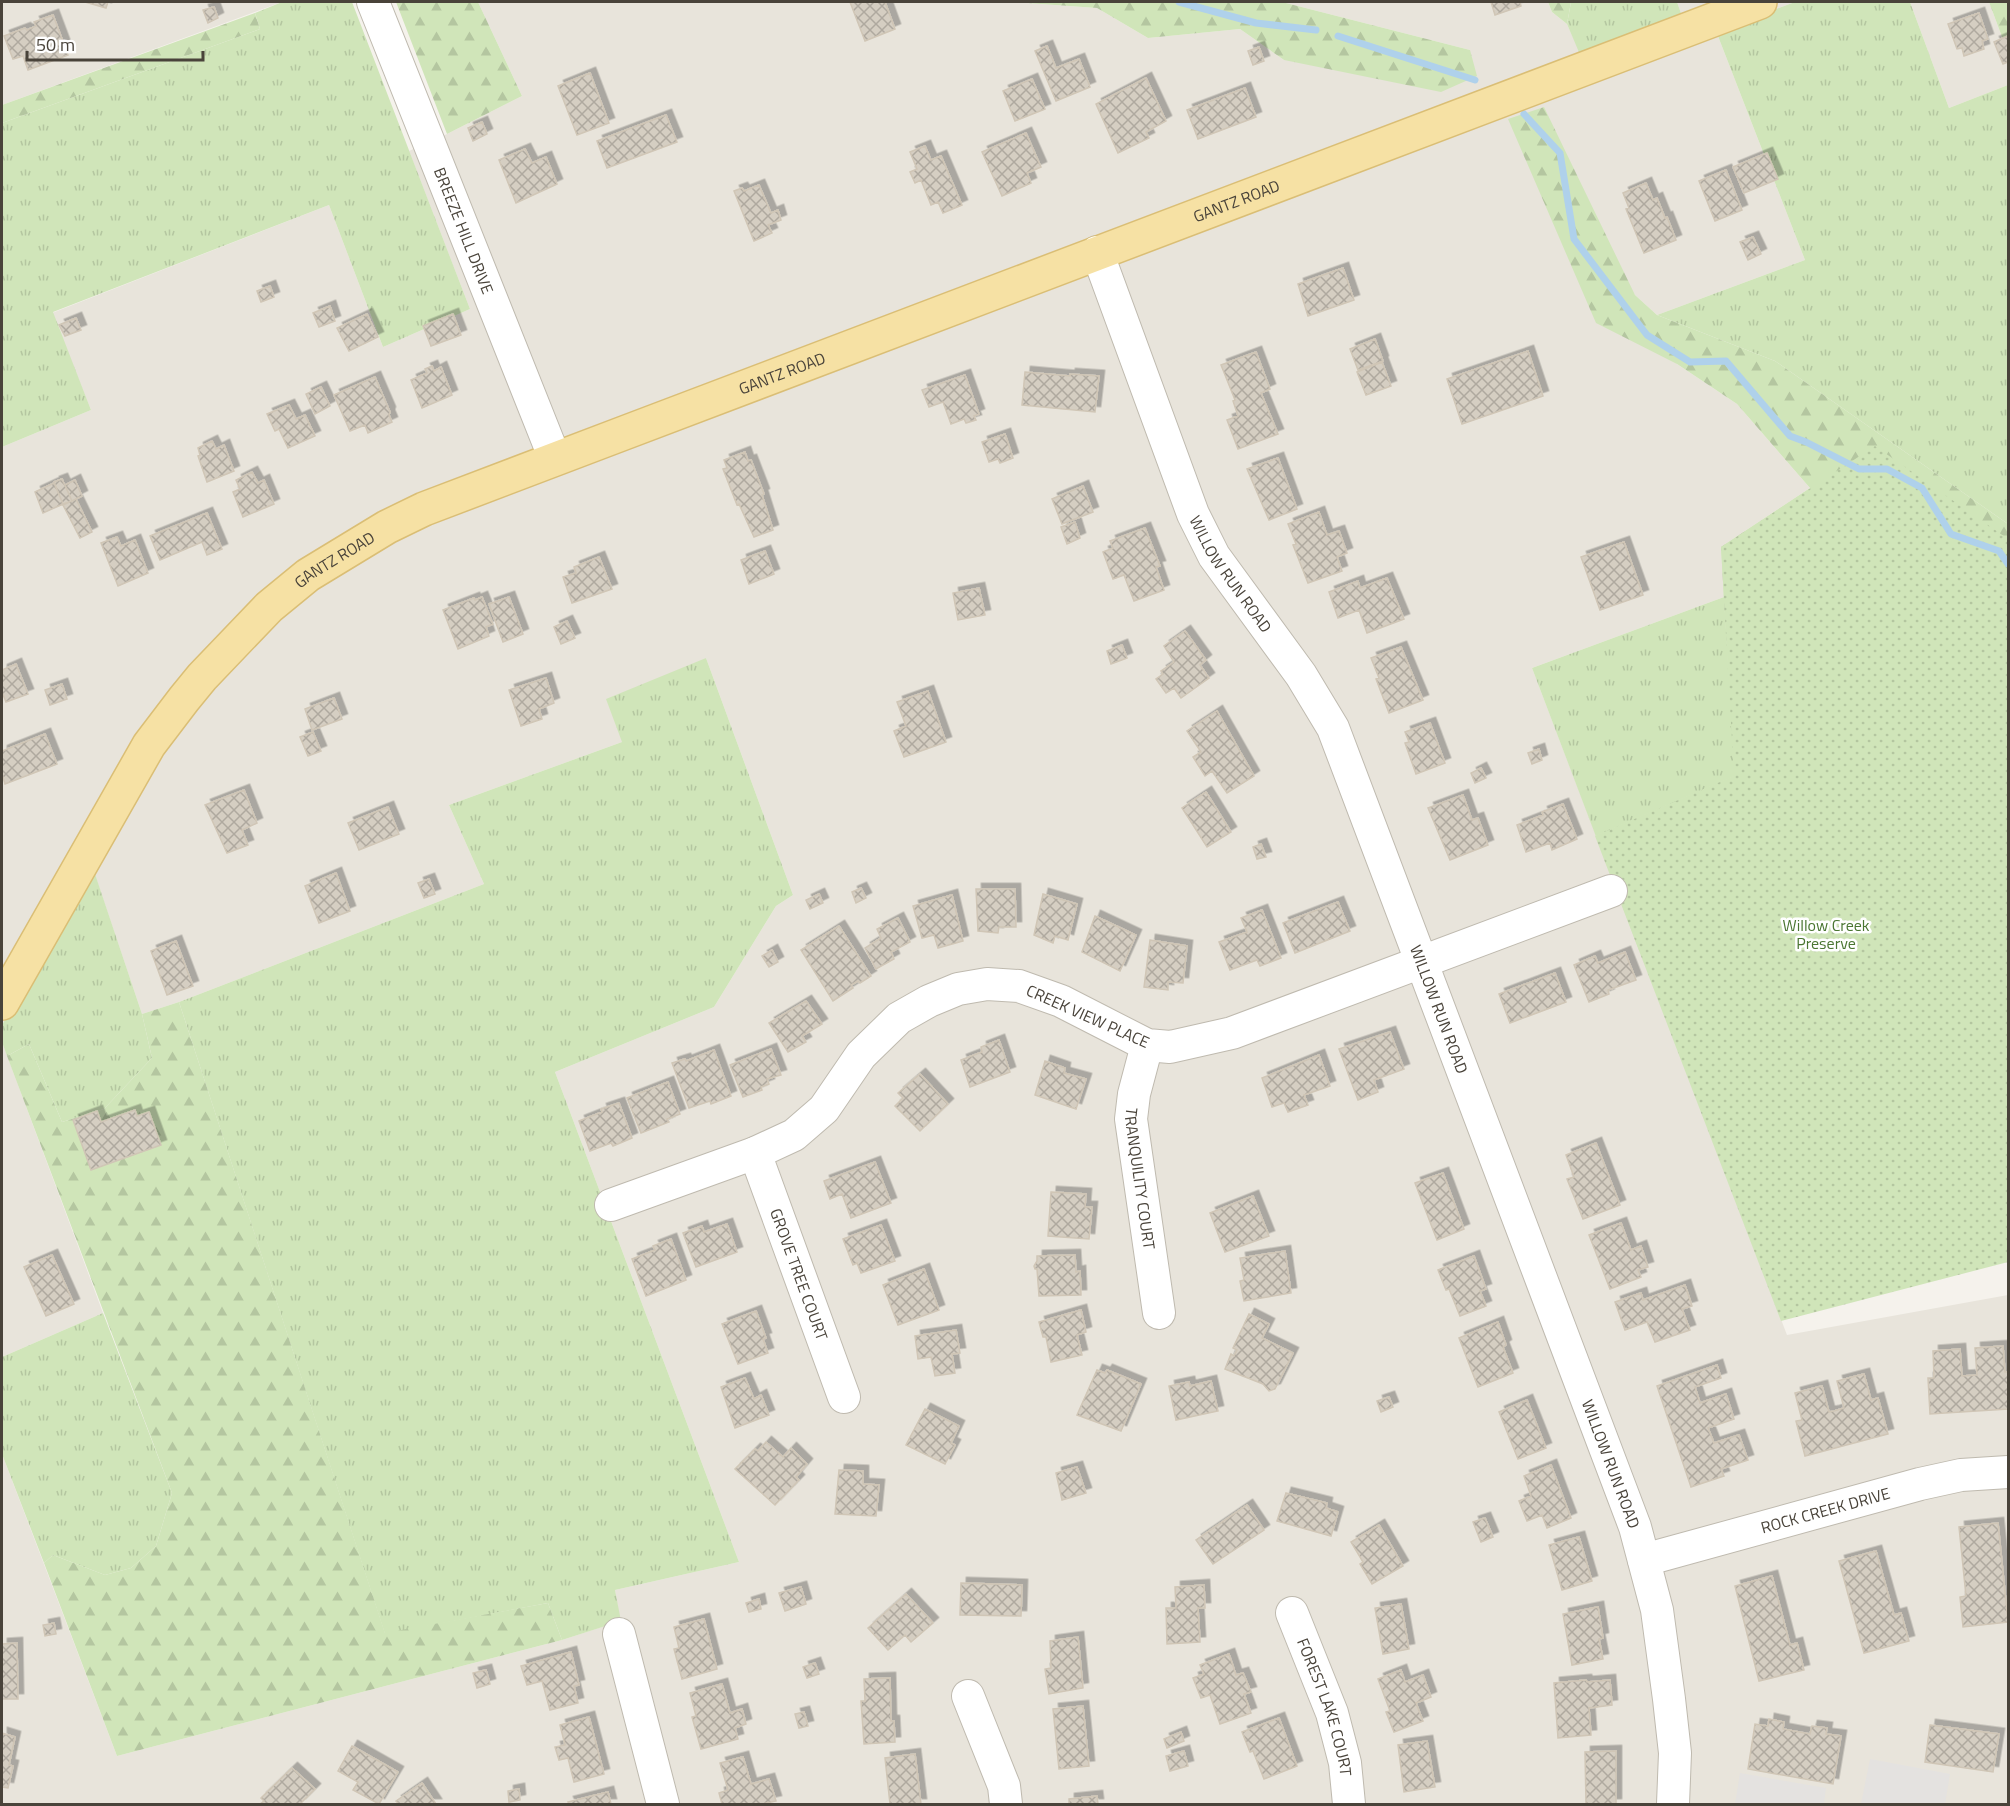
<svg xmlns="http://www.w3.org/2000/svg" width="2010" height="1806" viewBox="0 0 2010 1806" font-family="'Titillium Web',sans-serif">
<defs>
<pattern id="grass-tufts" width="24" height="20" patternUnits="userSpaceOnUse" patternTransform="scale(1.5)"><rect width="24" height="20" fill="#d0e5b9"/><path d="M3 7l-1-3M5 7V3M7 7l1-3M15 17l-1-3M17 17v-4M19 17l1-3" fill="none" stroke="#b4c6a0"/></pattern>
<pattern id="forest-firs" width="22" height="20" patternUnits="userSpaceOnUse" patternTransform="scale(1.5)"><rect width="22" height="20" fill="#d0e5b9"/><path d="M5 1l3.5 6h-7zM16 11l3.5 6h-7z" fill="#b4c6a0"/></pattern>
<pattern id="park-dots" width="8" height="8" patternUnits="userSpaceOnUse" patternTransform="scale(1.5)"><rect width="8" height="8" fill="#d0e5b9"/><path d="M2 2h.1M6 6h.1" fill="none" stroke="#b4c6a0" stroke-width="1.8" stroke-linecap="round"/></pattern>
<pattern id="building-cross-hatch" width="8" height="8" patternUnits="userSpaceOnUse" patternTransform="scale(1.5)"><rect width="8" height="8" fill="#d5cec2"/><path d="M0 0l8 8M0 8l8-8" fill="none" stroke="#afa99f"/></pattern>
<filter id="shadow"><feDropShadow dx="5.5" dy="-5.5" stdDeviation="0" flood-color="#0004"/></filter>
</defs>
<rect width="100%" height="100%" fill="#f5f2ec"/>
<path fill="#e8e4db" d="M2,2H282L2,105Z
M478,2H1012L1097,8L1148,38L1240,29L1284,60L1470,50L1282,2H1548L1552,12L1567,24L1582,57L1682,16L1677,2H1795L1716,31L1805,260L1657,315L1635,295L1508,119L1677,364L1737,404L1810,488L1721,547L1724,597L1532,668L1787,1335L2008,1295V1804H2V1454L117,1756L562,1640L620,1621L615,1590L739,1562L555,1072L714,1007L776,906L793,895L706,658L622,742L449,805L484,884L179,1002L142,1014L93,869L2,1025V447L91,410L52,313L329,205L383,347L470,309L409,151L447,134L522,96Z
M1910,2H1989L2008,53V85L1949,108Z
M2,1042L103,1313L2,1357Z"/>
<path fill="url(#grass-tufts)" d="M282,2H352L470,309L383,347L329,205L53,312L91,410L2,447V123L260,29L255,13Z
M1571,2H1677L1682,16L1581,57L1567,24Z
M1795,2H1910L1949,108L2008,85V524L1775,361L1657,315L1805,260L1716,31Z
M1821,503L2008,615V681L1958,646L1877,563L1829,567L1811,648L1812,735L1744,875L1819,906L1925,927L1999,931L2008,934V968L1856,944L1777,917L1733,921L1778,957L1791,995L1836,976L1892,1004L1955,1049L2008,1055V1190L2002,1187L1844,1019L1793,1032L1748,1053L1720,1025L1746,979L1737,959L1670,948L1639,950L1532,668L1724,597L1735,776L1596,836L1652,854L1742,818L1776,791L1767,733L1778,669L1803,593L1840,547L1819,526Z
M706,658L793,895L776,906L714,1007L555,1072L739,1562L615,1590L621,1621L562,1640L548,1603L385,1634L179,1002L484,884L449,805L622,742L606,699Z
M93,868L142,1014L152,1058L104,1109L62,1122L29,1044L7,1056L2,1042V1025Z
M103,1313L172,1493L156,1546L131,1568L105,1575L53,1555L44,1563L2,1454V1357Z"/>
<path fill="url(#forest-firs)" d="M396,2H478L522,96L447,134Z
M1012,2H1282L1470,50L1477,76L1441,92L1284,60L1240,29L1148,38L1097,8Z
M1548,2H1571L1567,24L1552,12Z
M1989,2H2008V53Z
M255,13L260,29L2,123V105Z
M1544,107L1635,295L1657,315L1775,361L2008,524V615L1776,791L1595,836L1734,776L1721,547L1810,488L1737,404L1677,364L1596,323L1508,119Z
M179,1002L385,1633L548,1603L562,1640L117,1756L44,1563L53,1555L105,1575L131,1568L156,1546L172,1493L7,1056L29,1044L62,1122L104,1109L152,1058L142,1014Z"/>
<path fill="url(#park-dots)" d="M1875,446L2008,539V1262L1781,1321L1595,836L1734,776L1721,547Z"/>
<path fill="#e4e2e0" d="M1870,1759L1950,1774L1945,1804H1861Z
M1740,1773L1826,1788L1824,1804H1735Z"/>
<g fill="none" stroke-linecap="round" stroke-linejoin="round">
<path stroke="#afd1eb" stroke-width="7" d="M1179,2L1256,23L1316,30
M1338,36L1475,80
M1524,114L1560,153L1574,239L1647,335L1690,362L1726,361L1790,436L1806,442L1859,469H1887L1922,488L1951,534L1999,551L2008,564"/>
</g>
<path fill="url(#building-cross-hatch)" stroke="#d0c6b6" stroke-width="1.5" filter="url(#shadow)" d="M85,2H108L106,8Z
M850,2H885L895,29L865,41Z
M1491,2H1520L1521,6L1495,15Z
M214,7L218,18L208,23L203,10Z
M1979,13L1988,39L1982,41L1984,49L1964,56L1962,48L1957,49L1948,24Z
M53,15L68,55L28,70L23,56L13,59L4,36L25,28L27,30L36,26L34,22Z
M2008,36V62L2003,64L1994,42Z
M1047,46L1056,68L1079,59L1090,87L1056,101L1035,51Z
M1259,47L1264,61L1253,65L1248,51Z
M590,73L609,123L577,135L558,86Z
M1146,78L1166,121L1146,132L1149,138L1118,153L1096,104Z
M1032,79L1045,109L1015,121L1003,91Z
M1245,88L1256,117L1198,139L1187,110Z
M666,115L677,142L607,168L597,141Z
M482,122L487,134L473,141L468,128Z
M1026,133L1041,167L1027,173L1031,183L1002,196L982,152Z
M925,146L931,160L941,156L962,205L943,213L938,202L931,205L921,180L915,183L910,172L917,169L910,152Z
M525,149L532,163L546,157L557,184L516,203L499,160Z
M1767,153L1778,179L1744,193L1733,167Z
M1726,170L1742,210L1715,221L1699,181Z
M1646,183L1653,200L1657,198L1665,218L1667,217L1676,240L1644,253L1626,209L1629,208L1623,193Z
M759,185L771,213L778,210L781,220L768,225L772,233L754,241L734,191L742,188L744,191Z
M1753,237L1761,254L1748,260L1740,242Z
M1343,268L1354,300L1308,316L1298,284Z
M270,286L274,297L261,302L257,291Z
M330,306L335,321L319,327L313,313Z
M367,314L378,337L349,351L337,328Z
M453,314L461,335L431,346L423,326Z
M76,318L81,330L65,336L59,325Z
M1375,339L1383,361L1358,370L1350,349Z
M1528,351L1543,396L1462,424L1447,379Z
M1256,352L1270,389L1261,393L1278,434L1238,449L1227,420L1238,416L1233,401L1235,400L1221,365Z
M1382,362L1391,386L1366,395L1357,372Z
M432,366L434,371L441,367L452,395L422,408L411,380L427,373L425,369Z
M1025,372L1070,376V374L1099,376L1095,412L1022,405Z
M965,375L979,414L974,416L976,420L966,423L964,419L951,424L943,402L929,407L922,390Z
M375,377L390,412L389,415L392,422L368,433L365,425L350,431L334,395Z
M321,387L330,406L315,414L306,394Z
M289,405L296,419L305,415L315,436L288,448L279,429L275,431L267,414Z
M1005,434L1013,458L1000,463L998,459L989,462L982,442Z
M212,441L216,449L224,445L234,471L207,482L198,456L200,455L198,448Z
M745,452L748,461L751,460L764,494L762,495L773,530L754,537L739,504L737,505L723,469L727,468L724,460Z
M1278,458L1297,509L1269,520L1247,469Z
M252,472L258,483L264,480L274,504L243,517L233,492L240,489L236,480Z
M62,479L72,501L63,504L54,482Z
M75,480L82,496L72,501L65,485Z
M54,483L63,504L43,513L35,492Z
M1083,486L1093,512L1062,524L1052,499Z
M76,499L92,532L80,538L63,505Z
M1319,512L1327,535L1339,531L1347,553L1337,557L1342,571L1308,583L1293,545L1296,544L1288,524Z
M207,513L222,549L207,555L202,542L160,560L150,536Z
M1075,522L1080,538L1067,544L1061,527Z
M1145,528L1160,566L1156,567L1164,590L1134,601L1124,575L1113,579L1103,552L1113,548L1110,541Z
M117,537L121,546L135,540L148,573L118,586L101,543Z
M1624,542L1643,595L1600,610L1581,557Z
M765,551L774,574L749,584L741,560Z
M599,557L612,589L572,603L563,577L576,573L574,567Z
M1387,578L1404,619L1367,633L1359,610L1338,618L1329,592L1358,581L1360,588Z
M979,588L985,615L958,620L953,593Z
M482,597L493,624L486,627L489,636L458,649L443,610L474,598L475,600Z
M509,597L523,634L503,642L489,604Z
M567,621L575,638L561,644L554,627Z
M1185,631L1206,660L1200,665L1209,678L1181,698L1174,688L1166,693L1156,679L1163,674L1161,671L1174,662L1164,646Z
M1122,645L1127,658L1111,664L1107,651Z
M1401,647L1423,700L1389,713L1376,679L1379,678L1371,658Z
M16,664L28,694L6,702L2,692V670Z
M546,678L554,703L539,709L542,719L521,726L509,690Z
M62,684L67,699L50,705L45,690Z
M928,691L946,742L904,757L894,731L906,726L897,702Z
M334,698L342,719L312,730L305,709Z
M1217,711L1254,776L1227,793L1212,771L1205,776L1193,757L1201,752L1187,731Z
M1430,723L1445,763L1416,774L1405,743L1409,742L1405,732Z
M313,732L321,751L308,756L300,737Z
M45,734L57,764L5,784L2,774V751Z
M1539,749L1542,760L1532,764L1528,753Z
M1481,768L1486,778L1475,783L1471,773Z
M244,790L257,823L242,830L248,845L227,853L205,805Z
M1206,792L1231,832L1207,847L1182,808Z
M1463,795L1472,820L1478,818L1488,845L1450,860L1428,808Z
M1563,804L1577,839L1552,850L1550,843L1526,852L1517,825L1543,815L1542,812Z
M388,807L399,834L359,850L348,823Z
M1261,844L1266,857L1257,859L1253,847Z
M336,873L350,911L319,923L305,886Z
M429,879L435,894L424,898L418,883Z
M861,888L866,898L856,903L852,892Z
M976,889H1015L1016,927H999L998,933L978,931Z
M819,894L823,903L810,909L806,900Z
M1043,894L1077,904L1068,940L1055,936L1053,943L1034,935Z
M952,895L963,941L938,948L934,935L922,938L913,906Z
M1338,902L1350,931L1295,953L1283,923Z
M1262,910L1281,958L1260,966L1257,960L1230,970L1219,942L1247,932L1241,918Z
M1095,916L1136,935L1120,971L1082,952Z
M898,918L910,942L891,952L894,959L876,969L865,948L881,938L877,929Z
M839,926L871,976L860,983L858,981L851,985L853,988L833,1001L801,950Z
M1150,940L1187,946L1183,983L1168,982V990L1144,987Z
M176,941L193,986L167,995L151,951Z
M772,950L778,962L769,967L762,956Z
M1625,952L1636,980L1608,990L1609,994L1589,1002L1574,965L1595,956L1598,963Z
M1555,973L1566,1002L1510,1023L1499,994Z
M806,1001L822,1024L802,1036L806,1042L788,1052L769,1023Z
M1390,1032L1404,1069L1374,1080L1378,1092L1358,1100L1339,1049Z
M999,1040L1010,1072L970,1087L961,1060L982,1052L981,1047Z
M771,1049L781,1075L767,1079L769,1084L761,1087L762,1090L743,1097L730,1065Z
M714,1050L731,1096L711,1104L710,1101L689,1108L672,1063L685,1059L686,1061Z
M1319,1055L1330,1086L1304,1095L1308,1105L1288,1112L1284,1103L1272,1107L1262,1078Z
M1045,1061L1065,1068L1064,1073L1086,1079L1076,1109L1035,1095Z
M920,1074L948,1104L920,1131L895,1106L903,1098L898,1093Z
M668,1082L680,1114L667,1119L669,1122L641,1133L627,1098Z
M619,1103L632,1138L613,1146L611,1143L590,1151L579,1121L602,1112L601,1109Z
M135,1110L137,1116L149,1112L161,1145L91,1170L73,1120L97,1111L101,1122Z
M1596,1143L1620,1205L1583,1219L1567,1179L1574,1177L1566,1155Z
M875,1162L891,1203L851,1218L842,1194L830,1199L824,1181Z
M1443,1173L1464,1229L1437,1240L1415,1183Z
M1051,1192L1086,1194L1085,1207H1092L1089,1239L1048,1236Z
M1253,1196L1269,1236L1225,1252L1210,1213Z
M1621,1223L1631,1250L1641,1246L1648,1267L1638,1270L1641,1277L1610,1289L1589,1235Z
M727,1224L737,1252L696,1267L683,1233L702,1226L704,1232Z
M881,1225L895,1261L861,1273L857,1263L853,1265L843,1239Z
M671,1239L686,1280L646,1296L632,1259L655,1250L653,1246Z
M1285,1251L1291,1293L1244,1301L1240,1281L1244,1280L1240,1258Z
M52,1255L74,1304L46,1316L24,1267Z
M1075,1255L1076,1272L1080,1271L1081,1295L1039,1296L1037,1269H1035L1034,1266L1037,1261V1256Z
M1474,1256L1486,1289L1480,1291L1486,1306L1460,1316L1449,1289L1446,1290L1438,1270Z
M924,1269L939,1310L898,1325L883,1285Z
M1685,1285L1692,1306L1682,1309L1690,1330L1655,1342L1647,1322L1625,1330L1615,1302L1641,1293L1643,1300Z
M1081,1310L1086,1332L1077,1335L1082,1355L1051,1362L1046,1337H1043L1039,1322Z
M756,1311L766,1338L763,1339L768,1353L738,1364L722,1324Z
M1249,1314L1269,1324L1262,1338L1293,1353L1275,1389L1269,1391L1263,1384L1225,1369L1231,1354L1234,1356L1237,1350L1233,1348Z
M1498,1322L1506,1345L1503,1347L1513,1373L1478,1387L1459,1338Z
M956,1330L960,1353L952,1354L955,1373L935,1376L931,1357L918,1359L915,1336Z
M2003,1346L2005,1372H2008V1409L1930,1414L1928,1378H1934L1933,1351L1960,1349L1962,1376L1977,1375L1975,1348Z
M1717,1365L1721,1378L1695,1387L1700,1403L1726,1394L1734,1419L1708,1428L1714,1443L1739,1435L1748,1460L1721,1469L1724,1476L1691,1487L1657,1386Z
M1097,1370L1105,1373L1107,1370L1141,1384L1121,1431L1077,1415Z
M1864,1374L1871,1400L1878,1398L1888,1434L1805,1456L1796,1421L1802,1420L1795,1393L1822,1386L1829,1412L1834,1411L1844,1408L1837,1381Z
M745,1378L754,1399L761,1395L769,1415L735,1428L721,1387Z
M1211,1381L1218,1411L1176,1420L1169,1386L1189,1382L1190,1386Z
M1389,1397L1393,1407L1381,1412L1377,1401Z
M1527,1400L1546,1448L1518,1459L1499,1412Z
M925,1409L959,1426L951,1443L955,1445L945,1464L906,1445Z
M766,1442L783,1457L791,1448L807,1464L796,1477L799,1480L775,1505L735,1469L755,1449L758,1451Z
M1551,1465L1571,1518L1547,1528L1542,1515L1527,1521L1519,1501L1531,1496L1524,1476Z
M1077,1467L1086,1493L1062,1500L1056,1473Z
M839,1470L863,1471V1484L879,1485L876,1516L835,1514Z
M1286,1493L1327,1503L1326,1508L1338,1512L1331,1536L1277,1521Z
M1247,1505L1264,1530L1213,1564L1196,1540Z
M1485,1518L1493,1537L1481,1542L1473,1522Z
M1998,1523L2008,1622L1963,1627L1960,1597L1966,1596L1959,1527Z
M1379,1525L1403,1566L1372,1584L1360,1564L1363,1562L1351,1542Z
M1579,1537L1592,1581L1562,1590L1549,1545Z
M1876,1551L1894,1615L1901,1613L1909,1641L1864,1653L1839,1561Z
M1772,1576L1790,1645L1797,1643L1804,1670L1759,1681L1735,1586Z
M961,1583L1022,1585L1021,1616L960,1615Z
M1204,1585L1205,1608H1198L1200,1642L1167,1644L1166,1608H1176L1175,1587Z
M801,1587L806,1604L785,1611L779,1593Z
M906,1594L933,1623L911,1642L905,1635L888,1650L868,1628Z
M759,1599L761,1609L749,1612L746,1603Z
M1401,1604L1409,1649L1383,1654L1375,1608Z
M1598,1607L1603,1638L1599,1639L1603,1659L1572,1665L1563,1614Z
M704,1619L717,1669L682,1679L674,1649L679,1648L674,1627Z
M54,1623L56,1634L45,1636L43,1625Z
M1078,1637L1083,1688L1049,1694L1045,1669L1051,1668L1050,1641Z
M17,1643L18,1699H2V1644Z
M571,1652L579,1685L574,1686L578,1703L550,1710L542,1681L527,1685L521,1666Z
M1229,1654L1236,1675L1243,1673L1251,1692L1244,1694L1251,1713L1220,1724L1210,1695L1201,1698L1193,1678L1204,1674L1200,1665Z
M815,1663L819,1674L807,1678L803,1667Z
M486,1670L490,1684L477,1688L473,1673Z
M1401,1670L1405,1682L1423,1675L1431,1697L1416,1703L1423,1721L1394,1732L1386,1712L1390,1711L1378,1679Z
M890,1678L891,1721H894L895,1742L864,1744L861,1701H865L864,1679Z
M1586,1680L1587,1682L1610,1680L1612,1705L1589,1708L1591,1735L1558,1738L1554,1683Z
M722,1684L730,1713L742,1709L746,1724L735,1728L738,1739L701,1749L692,1717L696,1716L690,1693Z
M1083,1706L1089,1766L1059,1769L1053,1709Z
M804,1712L808,1726L799,1728L795,1714Z
M589,1717L604,1774L574,1782L568,1758L559,1760L555,1747L565,1745L560,1725Z
M1279,1718L1297,1766L1264,1779L1253,1751L1250,1752L1242,1732Z
M1769,1719L1784,1722L1783,1729L1810,1734L1812,1726L1827,1728L1826,1734L1841,1736L1833,1784L1748,1769L1755,1724L1768,1726Z
M1930,1725L1999,1734L1993,1772L1925,1762Z
M1181,1732L1184,1741L1167,1748L1164,1739Z
M2,1733L15,1737L9,1765L13,1766L8,1788L2,1787Z
M1427,1741L1435,1787L1404,1792L1398,1745Z
M352,1746L398,1772L379,1804L353,1790L358,1782L338,1771Z
M1184,1751L1188,1766L1170,1771L1166,1756Z
M1616,1751V1804H1586L1585,1752Z
M915,1754L921,1804H890L885,1758Z
M743,1757L751,1784L769,1779L776,1801L762,1804H722L719,1793L728,1790L720,1763Z
M292,1768L315,1789L300,1804H260L264,1801L261,1798Z
M422,1783L436,1804H399L396,1801Z
M519,1789L520,1800L509,1802L508,1791Z
M608,1792L611,1804H569L568,1802Z
M1097,1796L1098,1804H1069V1799Z"/>
<g fill="none" stroke-linecap="round" stroke-linejoin="round">
<g stroke="#bfbaaf" stroke-width="34">
<g id="minor">
<path id="s1" d="M373,2L555,459"/>
<path id="s2" d="M1097,252L1193,514L1214,556L1301,675L1333,728L1635,1527L1657,1610L1669,1699L1675,1753L1673,1804"/>
<path id="s3" d="M1147,1045L1134,1094L1131,1119L1159,1313"/>
<path id="s4" d="M755,1153L844,1397"/>
<path d="M611,1205L755,1153L794,1135L824,1109L861,1055L899,1018L929,1001L958,989L987,984L1019,986L1061,1001L1147,1045L1170,1047L1232,1033L1611,891"/>
<path id="s5" d="M1644,1560L1920,1484L1961,1475L2008,1472"/>
<path id="s6" d="M1292,1613L1332,1713L1345,1763L1349,1804"/>
<path d="M619,1634L663,1804"/>
<path d="M968,1696L1004,1786L1006,1804"/>
</g>
</g>
<g stroke="#dabe75" stroke-width="36">
<g id="major">
<path id="s7" d="M2,1003L149,745L184,699L202,677L269,607L308,575L387,527L424,509L624,433L1760,2"/>
</g>
</g>
<use href="#minor" stroke="#fff" stroke-width="32"/>
<use href="#major" stroke="#f6e1a4" stroke-width="33"/>
</g>
<g text-anchor="middle" dominant-baseline="central" stroke-width="5" stroke-linejoin="round" paint-order="stroke">
<g font-size="16" fill="#49433a" stroke="#fff">
<text stroke="none"><textPath href="#s7" startOffset="1533">GANTZ ROAD</textPath></text>
<text stroke="none"><textPath href="#s1" startOffset="246">BREEZE HILL DRIVE</textPath></text>
<text stroke="none"><textPath href="#s7" startOffset="1047">GANTZ ROAD</textPath></text>
<text stroke="none"><textPath href="#s7" startOffset="561">GANTZ ROAD</textPath></text>
<text stroke="none"><textPath href="#s2" startOffset="350">WILLOW RUN ROAD</textPath></text>
<text stroke="none"><textPath href="#s2" startOffset="836">WILLOW RUN ROAD</textPath></text>
<text transform="translate(1088 1016) rotate(24)">CREEK VIEW PLACE</text>
<text stroke="none"><textPath href="#s3" startOffset="136">TRANQUILITY COURT</textPath></text>
<text stroke="none"><textPath href="#s4" startOffset="129">GROVE TREE COURT</textPath></text>
<text stroke="none"><textPath href="#s2" startOffset="1322">WILLOW RUN ROAD</textPath></text>
<text stroke="none"><textPath href="#s5" startOffset="188">ROCK CREEK DRIVE</textPath></text>
<text stroke="none"><textPath href="#s6" startOffset="100">FOREST LAKE COURT</textPath></text>
</g>
<g font-size="16" fill="#4a7632" stroke="#fff">
<text x="1826" y="925">Willow Creek<tspan x="1826" dy="18">Preserve</tspan></text>
</g>
</g>
<rect width="2010" height="1806" fill="none" stroke="#49433a" stroke-width="6"/>
<path d="M27 51v9h176v-9" fill="none" stroke="#49433a" stroke-width="3"/>
<text x="36" y="51" font-size="18" fill="#49433a" stroke="#ffffff" stroke-width="4.5" paint-order="stroke">50 m</text>
</svg>
